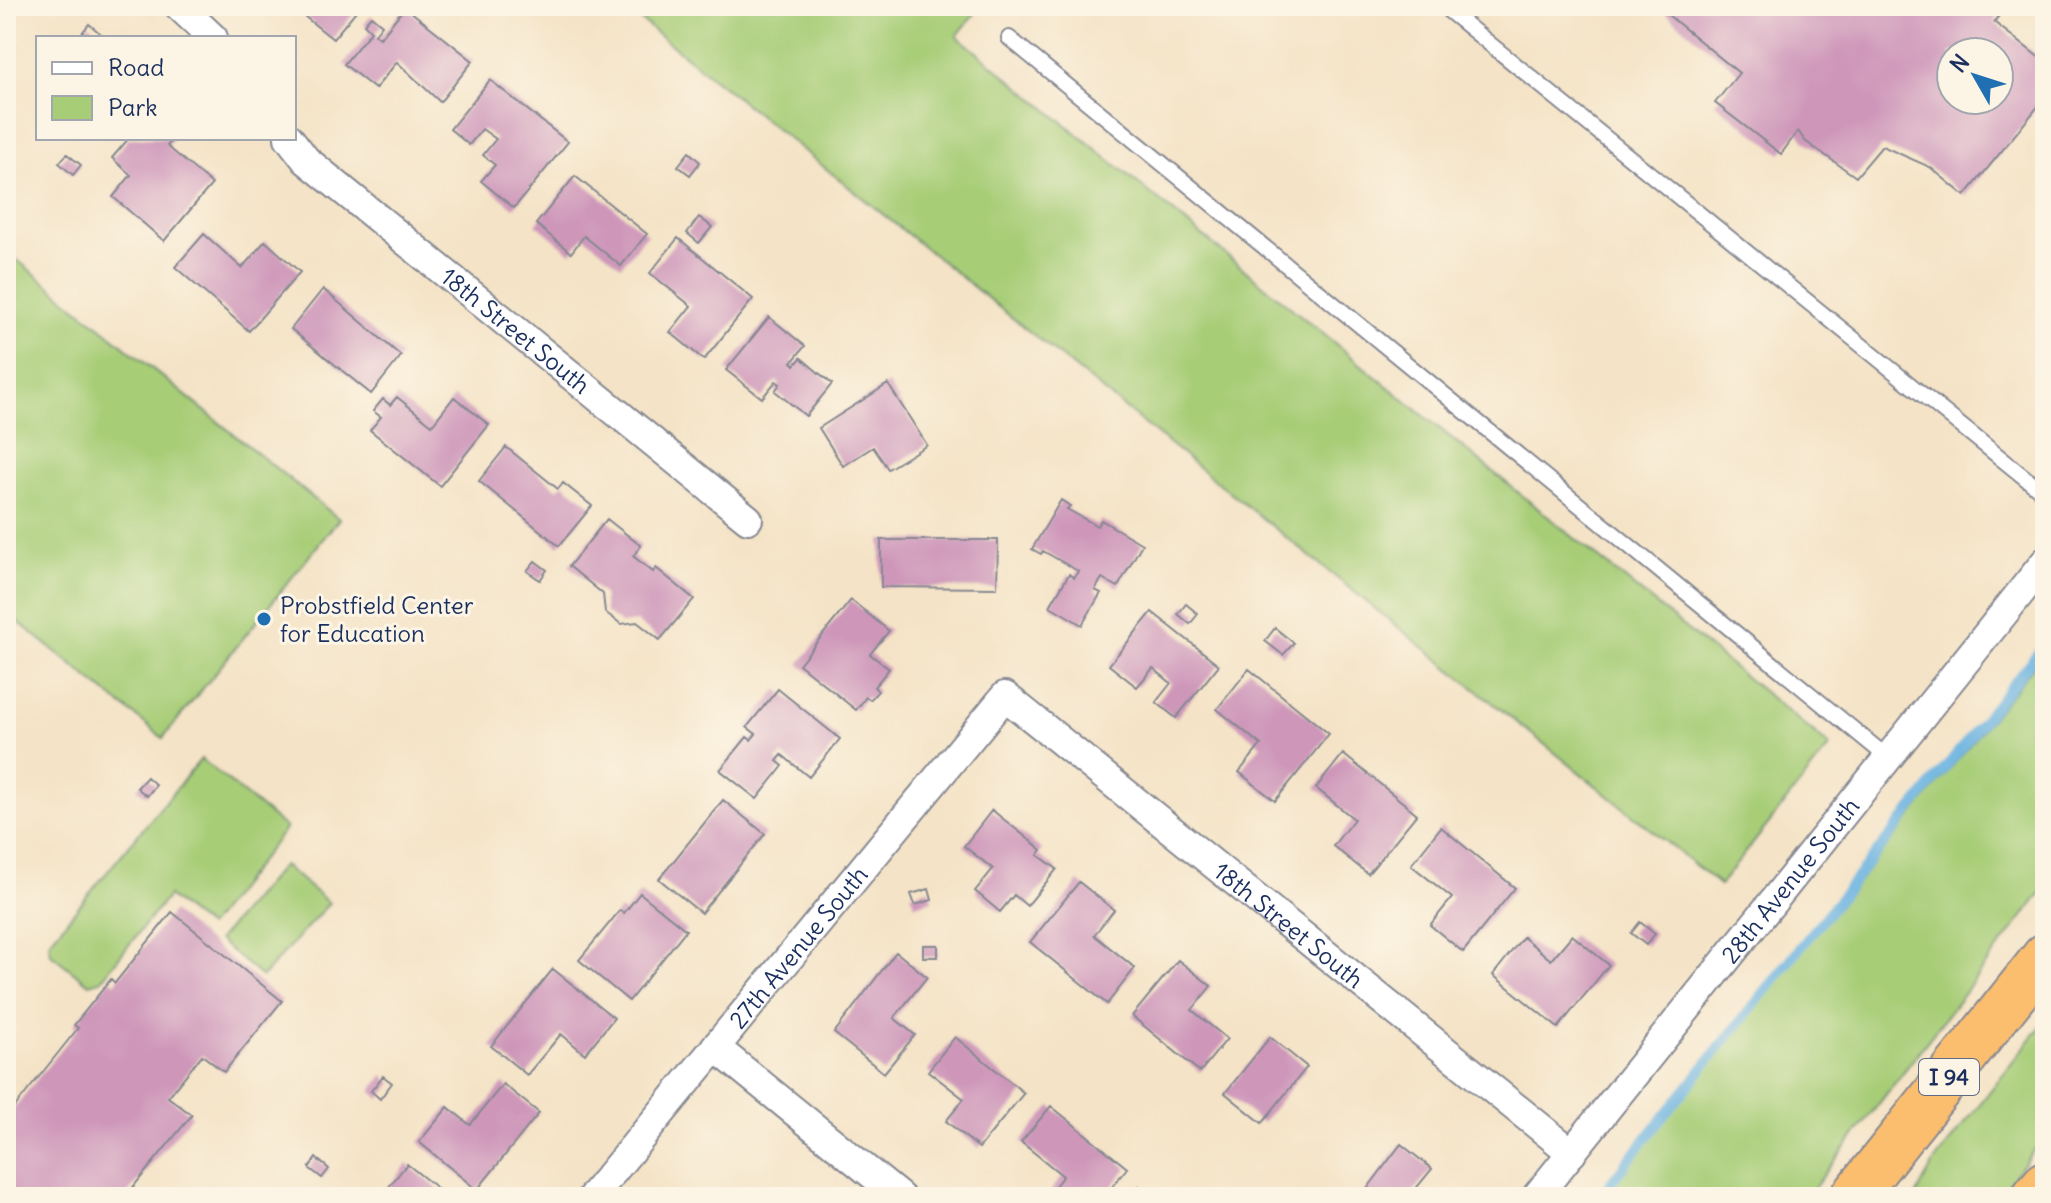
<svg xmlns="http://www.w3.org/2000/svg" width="2051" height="1203" viewBox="0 0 2051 1203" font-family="Delius,sans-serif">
<rect width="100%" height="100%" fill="#fcf5e5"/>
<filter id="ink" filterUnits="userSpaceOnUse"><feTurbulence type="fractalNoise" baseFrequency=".0125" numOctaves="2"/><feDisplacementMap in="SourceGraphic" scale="16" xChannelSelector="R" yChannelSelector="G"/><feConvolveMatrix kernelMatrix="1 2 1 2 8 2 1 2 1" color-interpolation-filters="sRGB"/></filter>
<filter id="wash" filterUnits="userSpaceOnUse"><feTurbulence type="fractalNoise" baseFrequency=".006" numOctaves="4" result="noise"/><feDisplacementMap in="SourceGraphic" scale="32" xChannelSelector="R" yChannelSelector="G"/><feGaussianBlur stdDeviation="1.8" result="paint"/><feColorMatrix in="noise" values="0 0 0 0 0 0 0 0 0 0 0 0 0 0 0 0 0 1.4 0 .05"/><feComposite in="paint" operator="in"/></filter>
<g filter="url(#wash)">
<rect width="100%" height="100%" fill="#f4e3c6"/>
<path fill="#a7cd77" stroke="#617e6a" stroke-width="2" d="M623,6H981L957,36L1830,746L1720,885Z
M6,251L339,519L163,738L6,612Z
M2045,652V888L1807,1197H1602Z
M201,759L286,828L208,927L168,896L100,981L89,984L51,954L49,942Z
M283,865L329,903L262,977L218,940Z
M2045,1021V1136L1997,1197H1915L1935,1161Z"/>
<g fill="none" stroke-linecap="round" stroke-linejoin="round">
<path stroke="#69b2e1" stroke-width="10" d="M1599,1197L2045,644"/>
</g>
<g id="blocks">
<path fill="#ce97ba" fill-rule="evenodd" d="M304,6H360L333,39L299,12Z
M1657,6H2007L1994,22L2045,62V98L1965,196L1930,167L1882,146L1856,177L1805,141L1798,131L1781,154L1715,103L1739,73ZM1951,52H1999V100H1951Z
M405,7L473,61L440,102L397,62L375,89L344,64L371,31L364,24L371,16L382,25L375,34L380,38Z
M89,24L106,38H78Z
M490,80L568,142L514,208L481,181L495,165L483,155L496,139L482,129L469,145L450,129Z
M129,138H174L167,146L212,184L164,241L113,197L131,175L112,158Z
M689,152L700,162L690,175L678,166Z
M67,154L81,165L73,175L59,163Z
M575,176L647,234L621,266L584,236L571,253L536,224Z
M699,217L712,227L699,243L687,233Z
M204,234L242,268L265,241L300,272L249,331L175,267Z
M678,238L753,299L704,360L670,332L691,306L650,273Z
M323,289L401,356L371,394L291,329Z
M769,317L805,346L792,362L795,365L801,358L832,384L806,416L775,391L780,384L776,381L762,398L726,370Z
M888,384L927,445L888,469L873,447L843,466L819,428Z
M397,397L432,425L454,397L489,425L440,486L370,430L381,417L373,411L383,399L390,405Z
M506,447L558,489L563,483L592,506L559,546L479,481Z
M1061,500L1070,506L1067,509L1097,526L1101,520L1142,544L1118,587L1102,578L1095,590L1101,593L1082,625L1050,606L1069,574L1074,578L1078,571L1043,551L1041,554L1032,549Z
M607,519L641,546L633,556L653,572L656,568L694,599L660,640L637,622L621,624L605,612L603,594L569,566Z
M881,540H998L997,588L881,587Z
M535,561L547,570L540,580L527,571Z
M851,600L889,631L870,654L889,669L874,687L878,691L870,700L866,697L856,710L799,664Z
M1186,604L1198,614L1190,624L1178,614Z
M1152,612L1219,665L1176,718L1156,702L1171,683L1153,668L1137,687L1109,665Z
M1275,628L1294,643L1283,655L1265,641Z
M1249,669L1329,734L1275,801L1239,772L1261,745L1217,709Z
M778,689L840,739L809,777L782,755L777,761L783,766L757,799L720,770L747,737L751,740L756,734L747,727Z
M1343,754L1417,814L1368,874L1333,846L1354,819L1316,788Z
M147,777L156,785L147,796L137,788Z
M723,800L765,834L701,913L659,879Z
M992,810L1042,850L1038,855L1057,869L1027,906L1014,895L1000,912L975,891L993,869L964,846Z
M1441,827L1515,888L1463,952L1430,925L1452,898L1411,865Z
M1079,882L1114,910L1094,935L1135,968L1107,1004L1030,942Z
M929,889L932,900L915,905L911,894Z
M640,893L686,930L629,1001L579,960L620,910L624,913Z
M172,912L282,1001L224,1072L202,1055L168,1097L192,1115L125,1197H6V1118L78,1028L74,1025L111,979L115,983Z
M1640,922L1655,934L1646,945L1631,933Z
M1572,935L1609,965L1558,1028L1493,975L1523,937L1551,960Z
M923,945H938V957H923Z
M896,952L927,977L894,1018L915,1035L884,1073L834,1033Z
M1178,960L1211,986L1192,1010L1227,1039L1200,1072L1132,1016Z
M553,969L614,1018L585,1054L561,1034L527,1075L491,1046Z
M955,1037L1024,1093L979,1148L946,1121L964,1099L928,1071Z
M1270,1037L1307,1067L1262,1123L1225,1093Z
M383,1076L392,1083L380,1099L371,1091Z
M503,1084L539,1113L477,1190L419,1142L448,1107L470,1125Z
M1051,1106L1127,1168L1104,1197H1046L1063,1176L1021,1142Z
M1401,1144L1432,1169L1409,1197H1361Z
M316,1158L329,1169L322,1178L309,1168Z
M407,1164L448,1197H381Z
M1139,1186L1153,1197H1130Z"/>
</g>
</g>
<g filter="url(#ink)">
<use href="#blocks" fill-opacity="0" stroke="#888992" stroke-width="2"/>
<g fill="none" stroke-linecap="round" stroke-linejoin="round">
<g stroke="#888992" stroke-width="18">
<path id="lane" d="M1443,6L2045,494
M1009,38L1887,757"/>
</g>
<g stroke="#888992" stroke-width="32">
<g id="street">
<path d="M179,6L213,38"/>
<path id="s1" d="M289,138L306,160L748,519"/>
<path d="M715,1047L900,1197"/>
<path id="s2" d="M592,1197L1005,696L1572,1153"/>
<path id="s3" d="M1536,1197L2045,562"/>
</g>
</g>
<g stroke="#888992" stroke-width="48">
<path id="highway" d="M1853,1197L2045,956
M2034,1197L2045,1184"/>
</g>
<use href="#lane" stroke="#fff" stroke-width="14"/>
<use href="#street" stroke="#fff" stroke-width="28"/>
<use href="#highway" stroke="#fbbe6e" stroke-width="44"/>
</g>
</g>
<circle fill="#1f6fb2" stroke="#fcf5e5" stroke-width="3" cx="264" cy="619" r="8"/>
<g text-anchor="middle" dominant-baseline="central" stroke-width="6" stroke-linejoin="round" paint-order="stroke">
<rect fill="#fcf5e5" stroke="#5e6a86" stroke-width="2" x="1919" y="1059" width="60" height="36" rx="6"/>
<g font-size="22" font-weight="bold" fill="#1b2f5e">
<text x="1949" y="1077">I 94</text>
</g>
<g font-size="24" fill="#1b2f5e" stroke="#fcf5e5">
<text stroke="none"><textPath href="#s1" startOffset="298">18th Street South</textPath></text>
<text stroke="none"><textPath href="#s3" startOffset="406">28th Avenue South</textPath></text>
<text stroke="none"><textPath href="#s2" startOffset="1014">18th Street South</textPath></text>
<text stroke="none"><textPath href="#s2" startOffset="324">27th Avenue South</textPath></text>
</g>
<g font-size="24" fill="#1b2f5e" stroke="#fcf5e5" text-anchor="start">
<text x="280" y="605">Probstfield Center<tspan x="280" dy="28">for Education</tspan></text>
</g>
</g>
<rect width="2051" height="1203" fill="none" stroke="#fcf5e5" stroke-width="32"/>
<rect x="36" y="36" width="260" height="104" fill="#fcf5e5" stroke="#a2a6af" stroke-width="2"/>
<rect x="52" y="62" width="40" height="12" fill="#ffffff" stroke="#a2a6af" stroke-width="2"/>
<text x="108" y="76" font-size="24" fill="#1b2f5e">Road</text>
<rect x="52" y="96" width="40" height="24" fill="#a7cd77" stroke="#a2a6af" stroke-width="2"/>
<text x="108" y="116" font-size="24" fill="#1b2f5e">Park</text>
<g transform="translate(1975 76) rotate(309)"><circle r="38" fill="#fcf5e5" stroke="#a2a6af" stroke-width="2"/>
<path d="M0-6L14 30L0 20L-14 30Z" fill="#1f6fb2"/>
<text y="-12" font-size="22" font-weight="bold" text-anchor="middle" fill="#1b2f5e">N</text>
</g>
</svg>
